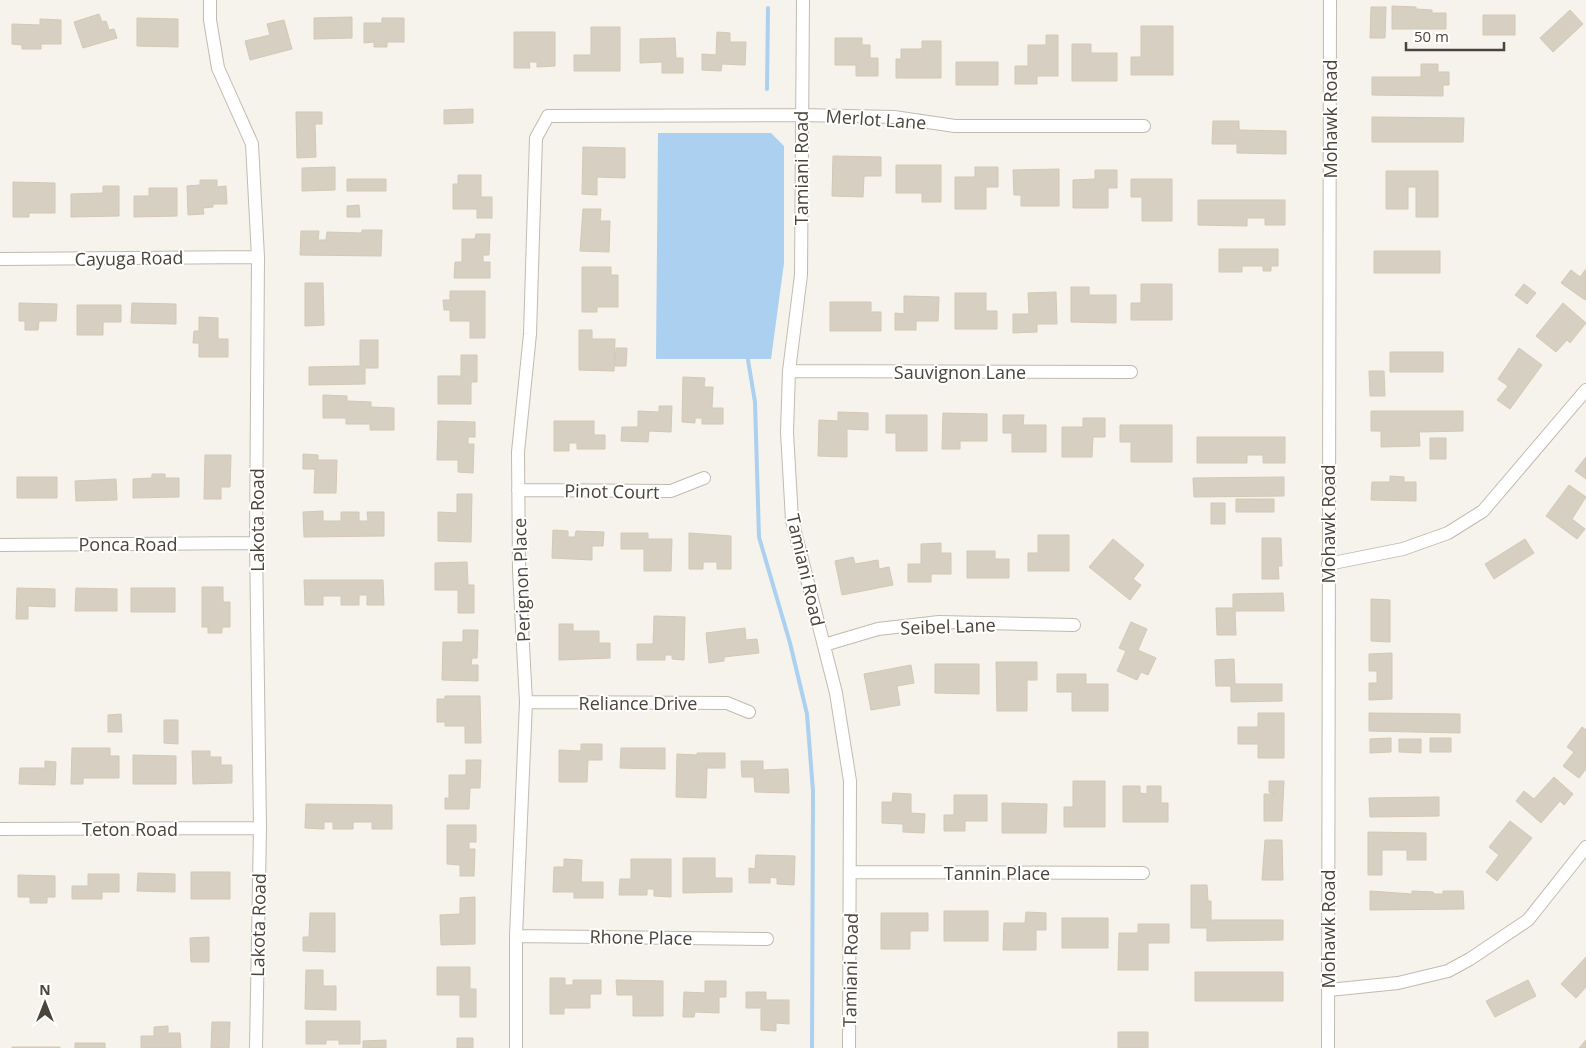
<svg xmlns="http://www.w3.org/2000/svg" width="1586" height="1048" viewBox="0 0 1586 1048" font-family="'Open Sans',sans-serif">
<rect width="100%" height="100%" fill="#f5f3ec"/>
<path fill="#acd0ef" d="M658,133H771L784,146V263L771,359H656Z"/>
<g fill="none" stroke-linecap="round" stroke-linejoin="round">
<path stroke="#acd0ef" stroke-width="4" d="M767,89L768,8
M747,354L755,402L759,537L790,643L807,714L813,791L812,1048"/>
</g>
<path fill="#d7d0c2" stroke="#d2c8b5" d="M1392,6L1416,7V9L1432,10V13H1446V29H1392Z
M1371,7H1386L1385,38H1370Z
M1570,10L1583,24L1553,52L1540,38Z
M99,14L102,22L106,21L109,30L114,29L117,38L83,48L74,22Z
M1483,15H1515V35H1483Z
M352,17V38L314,39V18Z
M137,18L178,19V47L137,46Z
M382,18H404V42H387V47H374V42L364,43V23H382Z
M40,19L61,20V44H41V49H22V45L12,44V24L40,25Z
M284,20L292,49L250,60L245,41L270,35L267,24Z
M1141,26H1173V75H1131V57H1141Z
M591,27H620V71H574V55H591Z
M514,32H555V66L537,67V62H529L530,68H514Z
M717,32L730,33V42H746L745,65L722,64L721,71L702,70V54L716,55Z
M1046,35H1058V76H1037V84H1015V66H1028V45H1046Z
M675,38L676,58H683V73H662V62L640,63V39Z
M835,38H862V45H870V58H878V76H856V65H835Z
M922,41H941V78H896V59H901V49H922Z
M1072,44H1091V53H1117V81H1072Z
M956,62H998V85H956Z
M1421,64H1438V72H1449V85H1443V96L1372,95V77H1421Z
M473,109V123L444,124V110Z
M296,112H322V124H315L316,157L297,158Z
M1372,117L1464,118L1463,142H1372Z
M1213,121H1239V130L1286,131V154L1237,153V144H1212Z
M583,147L625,148V178L597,177V195L582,194Z
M833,156L881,157V176H864L863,197L832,196Z
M896,165H941V202H922V193H896Z
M335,167V190L302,191V168Z
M975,167H998V187H986V209H955V177H975Z
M1059,169V206H1021V195H1014L1013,170Z
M1095,170H1117V188H1108V208H1073V180L1095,179Z
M1386,171H1438V217H1416V187H1408V209H1386Z
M458,175H481V197H492V218H477V209H453V184H458Z
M347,179H386V191H347Z
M1131,179H1172V221H1142V197H1131Z
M200,180H217V187L226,186L227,204H213V207L203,208L204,214L188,215L187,186L200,185Z
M13,182L55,183V213H29V217H13Z
M103,186H119V216L71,217V194L103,193Z
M149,188H177V216L134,217V196H149Z
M1198,200H1285V225H1265V218H1247V226L1198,225Z
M359,205L360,217H347V206Z
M583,209H601L600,221H610L609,252L580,251Z
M362,230H382L381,256L300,255L301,231H319L318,240H326L327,232L362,233Z
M476,234H490L489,255H483V262H490V278H454L455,262H462V239H475Z
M1219,249H1278V266H1271V271H1263V266H1242V272H1219Z
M1374,251H1440V273H1374Z
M582,267H611V275H618V307H597V312H582Z
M1586,269V298L1585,300L1561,283L1571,270L1580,277Z
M305,283H323L324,325L305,326Z
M1141,284H1172V320H1131V303H1141Z
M1524,284L1536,293L1527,304L1515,295Z
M1071,287H1089V295H1116V323L1071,322Z
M450,291H485V338H470V321H450V310H444L443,300H450Z
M1056,292L1057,324H1037V332L1013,333V314H1029L1028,293Z
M955,293H986V311H997V329H955Z
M904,296L939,297L938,321H916V330H895V313L904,314Z
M830,302H871V312H881V331H830Z
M19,303L57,304L56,321H39L38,330H25V321H19Z
M132,303L176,304V324L131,323Z
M1563,303L1586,323L1570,343L1567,340L1556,352L1536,336Z
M77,305H121V322H103V335H77Z
M199,317L218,318V339H228V357H199V343H193L194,331H199Z
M579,330H592V339H615L614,371L579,370Z
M360,340H378V368H365V384L309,385V367L360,366Z
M616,348H627L626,366H615Z
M1519,348L1542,365L1510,409L1497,400L1508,386L1498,379Z
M1390,352H1443V372H1390Z
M461,355H477V382H471V404H438V376H461Z
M1369,371H1384L1385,396H1370Z
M683,377L705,378L704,387H713L712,408H723V424H702V418H695V423L682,422Z
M323,395L347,396V401L371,402V407L394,408V430H370V424H346V418H323Z
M659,406H672L671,432L649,431L648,442L621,441L622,427H638V411L659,412Z
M1371,411H1463V431L1419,432L1420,446L1381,447V431H1371Z
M838,412L868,413V430L847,429V457L818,456L819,420L838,421Z
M943,413L987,414V441H960V449H942Z
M886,415H927V451H896V433H886Z
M1003,415H1024L1023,425H1046V452H1012V433H1003Z
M1083,418H1105V437H1093L1092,457H1062V427H1083Z
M438,421L475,422V437H468V444H474L473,473L458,472V460H437Z
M554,421H594V435H605V449H577V443H569V451H554Z
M1120,425H1172V462H1131V442H1120Z
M1197,437H1285V463H1263V455H1247V463H1197Z
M1430,438H1446V459H1430Z
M303,454L318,455V460H337L336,493H314L315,469H303Z
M205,455H231L230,487H221V499H204Z
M1586,457V479L1575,471Z
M152,474H165V478H179V497L133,498V479L152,478Z
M1390,476L1404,477V482H1416V501L1371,500L1372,482H1390Z
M17,477H57V498H17Z
M1284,477V496L1194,497L1193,478Z
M116,479L117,500L76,501L75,481Z
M1569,485L1586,497L1572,519L1585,529L1577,539L1546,516Z
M457,494H472L471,542L438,541V512L457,513Z
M1236,499H1274V512H1236Z
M1211,503H1225V524H1211Z
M323,511V521H341V512H359V521H368L367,512H384V536L304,537L303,512Z
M553,530L568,531V537H575L576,531L604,532L603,546H592V560L552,558Z
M621,533H648V539H672L671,571H644V549H621Z
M689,533L731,536V569H717V562H703V569H689Z
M1038,535H1069V571H1028V553H1038Z
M1262,538H1281L1282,566H1278L1279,579H1262Z
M1113,539L1144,565L1133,579L1141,585L1130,600L1089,567Z
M1525,539L1534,553L1494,579L1485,564Z
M941,543V553H951V574H931V582H908V564H921V544Z
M967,551H995V559H1009V578H967Z
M853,557L855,564L878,560L879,569L889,567L893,585L842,595L835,561Z
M467,562L468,585H474V613H458V590H435V563Z
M304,580H383L384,605H367V595H359V605H341V596H323V605H305Z
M202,587H223V602H230V627H222V633H208V627H202Z
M17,588L55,589V607L28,606V619H16Z
M76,588L117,589V611H75Z
M131,588H175V612H131Z
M1283,593L1284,611H1235L1236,635H1217L1216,608H1233V594Z
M1371,599L1390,600V642L1371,641Z
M654,616L685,617L684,660L672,659V655H665V660H637V644H653Z
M1131,622L1147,629L1138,650L1156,658L1148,675L1141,672L1137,680L1117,671L1126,651L1119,648Z
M559,624H573V631H599V643H610V658L559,660Z
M745,628L746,640L757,639L759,653L724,657V661L709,663L706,633Z
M463,630H478L477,658H472L471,665H478V681L442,680L443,642H463Z
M1392,653V699L1369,700V683H1377V671H1369V654Z
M1234,659L1235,684H1282V701L1231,702V686H1216L1215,660Z
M996,662H1037V680H1027V711H997Z
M935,664H979V694L935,693Z
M911,665L914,683L897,686L900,705L871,710L864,674Z
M1057,674H1086V684H1108V711H1072V692H1057Z
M445,696H480L481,743H465V726H445V722H437V699H445Z
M1258,713H1284V758H1258V744H1238V727H1258Z
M1369,713L1460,714V733L1369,731Z
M121,714L122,732H108V715Z
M164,720H178V744L164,743Z
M1582,727L1586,730V769L1579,778L1563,766L1574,752L1567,747Z
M1391,738V752L1370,753V739Z
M1430,738H1451V752H1430Z
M1399,739H1421V753L1399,752Z
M581,744H602V760H588L587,782H559V750L581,751Z
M72,748H110V756H119V778H83V784H71Z
M621,748H665V769L620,768Z
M192,751H210V757H221V765H232V783L193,784Z
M697,753H725V768H707L706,798L676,797L677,754L697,755Z
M133,755L176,756V784H133Z
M466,760H481L480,788H470L469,809H445V798H449V775H466Z
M45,761L56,762L55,785L19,784L20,768H45Z
M741,761H763V770L788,769L789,793L755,792L754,777H742Z
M1554,777L1573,794L1564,805L1560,801L1541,823L1516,801L1524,791L1534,799Z
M1073,781H1105V827H1064V807H1073Z
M1269,781H1284L1282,821H1264V794H1276L1269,792Z
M1123,786H1140V793L1147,794V786H1161V803H1168V822H1123Z
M893,793L911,794V813L925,814L924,833L903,832V824L882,823V802H892Z
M954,795H987V821H965V831H944V815H954Z
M1439,797V816L1370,817L1369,798Z
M1002,803L1047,804L1046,833H1002Z
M306,804L392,805V829H372V822H353V829H333V822H324V829L305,828Z
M1510,821L1532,838L1497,881L1486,872L1499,855L1489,847Z
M447,825H476V842H469V849H475L474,876H460V865L447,864Z
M1368,832L1426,833V860H1407V850H1382V875H1368Z
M1265,840H1282L1283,880H1262Z
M756,855L795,856L794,885L777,884V878L770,877V883H749V868L755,869Z
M683,858H715V878H732V892L683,893Z
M564,859L582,860L581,882H603V898H574V892H553L554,867H564Z
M631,859H671V897L654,896V889H647V895H619L620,879H631Z
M191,872H230V899H191Z
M138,873L175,874V892L137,891Z
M88,874H119V892H102V899H72V886H88Z
M18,875L55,876V897H47V903H30V897H18Z
M1191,885H1207L1208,901H1211V920H1283V940L1207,941V928H1191Z
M1370,891L1412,894V891L1433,892L1434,894H1443V891H1463L1464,909L1370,910Z
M475,897V944L441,945L440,915L460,914V898Z
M944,911H988V941H944Z
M1026,912L1046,913V930H1036V950H1003L1004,923H1025Z
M310,913H335V952L303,951V937H309Z
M881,913H928V931H910V949H881Z
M1062,918H1108V948H1062Z
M1138,924H1169V943H1148V970H1118L1119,933H1138Z
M209,937V962H191L190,938Z
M1586,957V987L1576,998L1561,984Z
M437,967H470V989H476V1017H460V995H437Z
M306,970H323V986H336V1010L305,1009Z
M1195,972H1283V1001H1195Z
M550,978H565V985H573V980H601V994H590V1008H564V1014H550Z
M616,980L663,981V1016H633V995H617Z
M1528,980L1536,996L1495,1017L1486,1001Z
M705,981H726V997H719V1013L695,1012L694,1017H683L684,992L705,993Z
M746,992H766V1000H789V1024L776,1023V1031L761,1030V1008H746Z
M306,1021H360V1044H339V1040H326V1044H306Z
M212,1022H230L229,1048H211Z
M168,1026V1033H180L181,1048H141V1036H154V1027Z
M1118,1032H1148V1048H1118Z
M457,1038H473V1048H457Z
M386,1040V1048H363V1041Z
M1586,1040V1048H1579Z
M75,1043H105V1048H75Z
M12,1047H60V1048H12Z"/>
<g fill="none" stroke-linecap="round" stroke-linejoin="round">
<g stroke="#c1bbaf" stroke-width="14">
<path id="minor" d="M210,0V20L218,68L252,144L258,257L256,543L260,828L256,1048
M803,0L801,275L789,371L787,432L792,520L836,693L850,781L849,1048
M0,259L258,257
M789,371L1131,372
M518,490L671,491L704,478
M0,545L256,543
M1328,564L1403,549L1448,533L1483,511L1586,390
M824,645L878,629L939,622L1074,625
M526,702L727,703L749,712
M0,829L260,828
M851,872L1143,873
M516,936L767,939
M1329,990L1398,983L1448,971L1470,959L1528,920L1586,847
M516,1048V936L526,702L519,571L518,452L530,334L536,138L548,116L801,115L894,117L955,126H1144
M1328,1048L1330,0"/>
</g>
<use href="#minor" stroke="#fff" stroke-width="12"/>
</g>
<g text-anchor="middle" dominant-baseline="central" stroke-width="4" stroke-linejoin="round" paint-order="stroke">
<g font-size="18" fill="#4a443a" stroke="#fff">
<text transform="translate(876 119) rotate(4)">Merlot Lane</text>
<text transform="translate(1330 119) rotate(-90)">Mohawk Road</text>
<text transform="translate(801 168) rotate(-90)">Tamiani Road</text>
<text transform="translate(129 258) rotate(-1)">Cayuga Road</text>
<text x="960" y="372">Sauvignon Lane</text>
<text transform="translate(612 491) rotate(1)">Pinot Court</text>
<text transform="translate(257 520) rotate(-90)">Lakota Road</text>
<text transform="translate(1328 524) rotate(-90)">Mohawk Road</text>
<text x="128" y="544">Ponca Road</text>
<text transform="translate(806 570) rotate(77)">Tamiani Road</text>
<text transform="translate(521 580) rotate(-92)">Perignon Place</text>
<text transform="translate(948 626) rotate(-2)">Seibel Lane</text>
<text x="638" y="703">Reliance Drive</text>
<text x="130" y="829">Teton Road</text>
<text x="997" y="873">Tannin Place</text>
<text transform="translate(258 925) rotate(-89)">Lakota Road</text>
<text transform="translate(1328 929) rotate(-90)">Mohawk Road</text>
<text transform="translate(641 937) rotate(1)">Rhone Place</text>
<text transform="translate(850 970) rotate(-89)">Tamiani Road</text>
</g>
</g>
<g transform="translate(45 1003)" stroke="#ffffff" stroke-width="4" paint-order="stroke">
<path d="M0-4L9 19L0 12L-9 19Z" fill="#4a443a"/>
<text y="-8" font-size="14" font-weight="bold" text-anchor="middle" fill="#4a443a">N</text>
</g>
<path d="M1406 42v8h98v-8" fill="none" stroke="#4a443a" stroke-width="2.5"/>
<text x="1414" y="42" font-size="15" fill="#4a443a" stroke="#ffffff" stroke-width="4" paint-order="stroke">50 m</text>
</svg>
